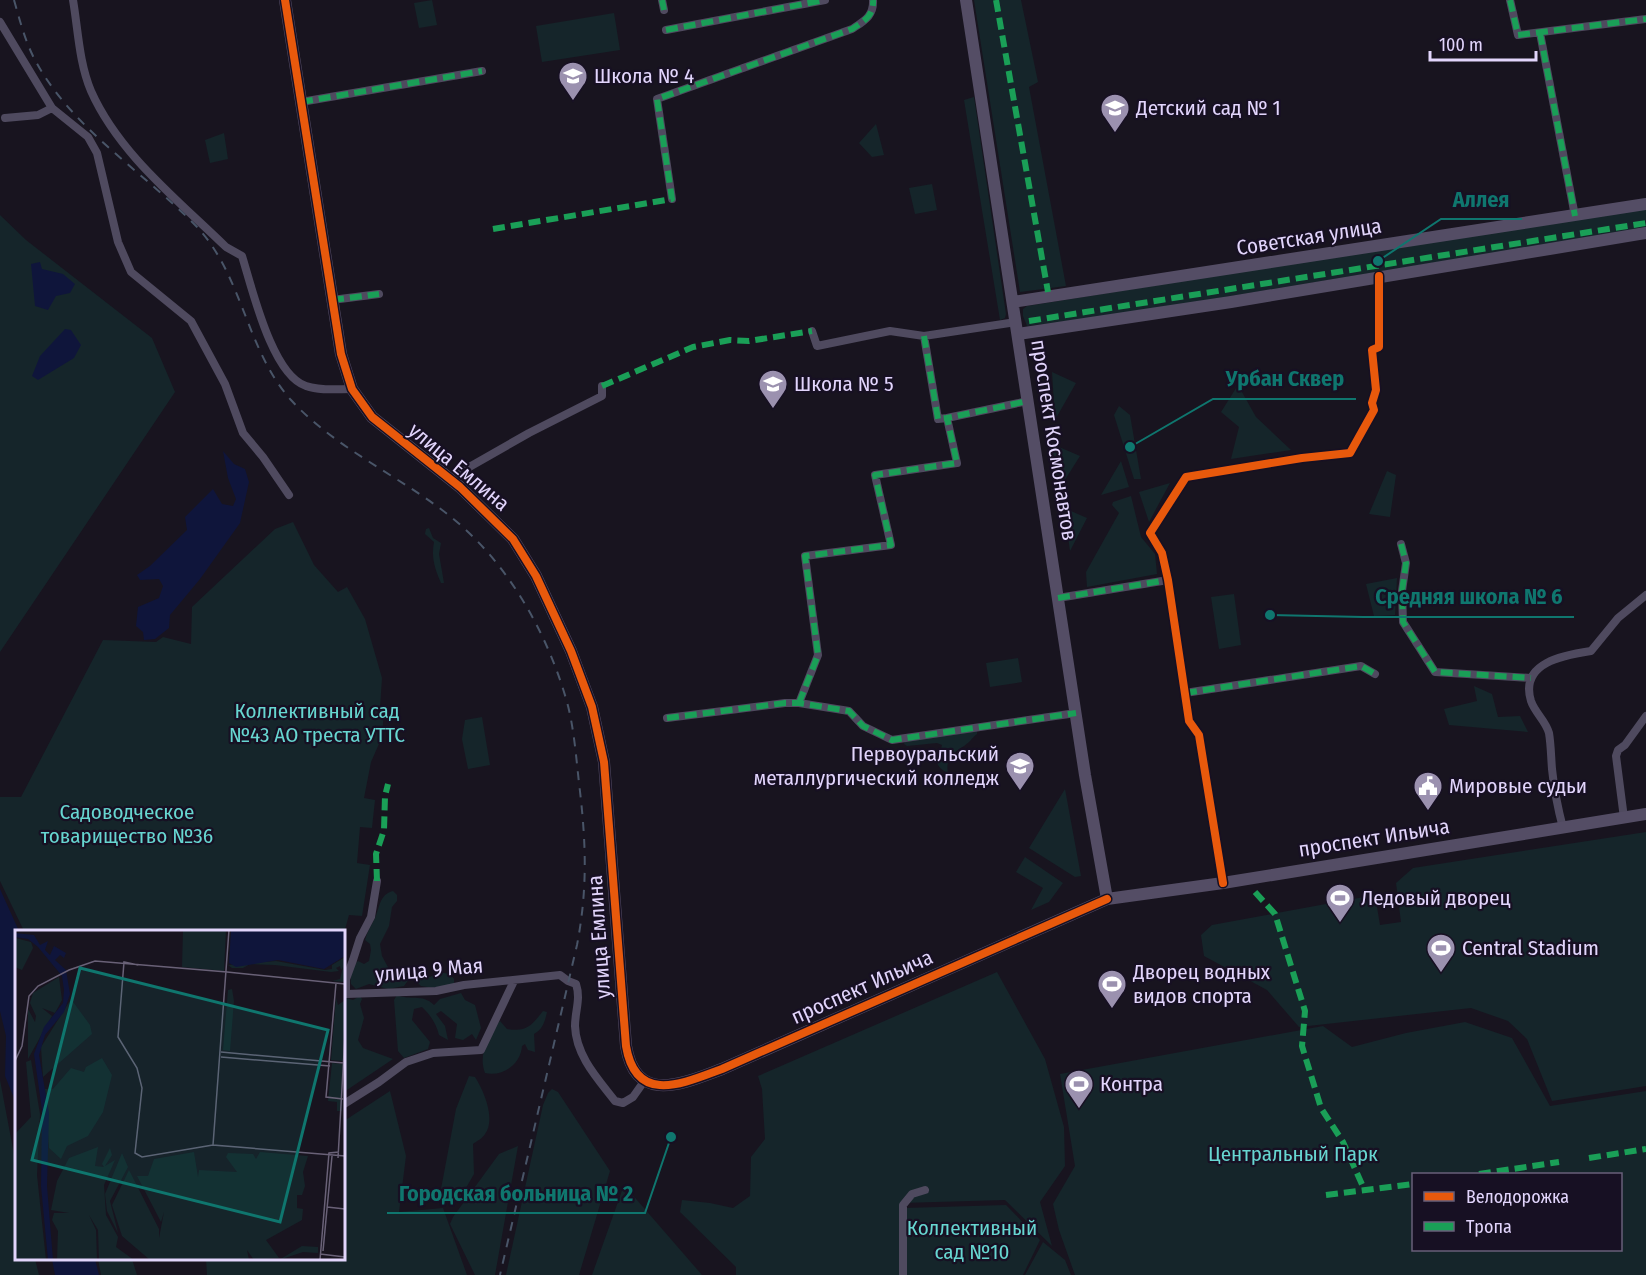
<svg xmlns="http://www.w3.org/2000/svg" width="1646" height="1275" viewBox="0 0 1646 1275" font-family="'Fira Sans Condensed',sans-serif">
<rect width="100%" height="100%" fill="#18141f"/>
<path fill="#15252a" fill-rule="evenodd" d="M432,0L437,25L419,28L414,3Z
M974,0H1021L1038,82L1029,87L1066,286L1020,292Z
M614,13L620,50L542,62L536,26Z
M974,97L1006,314L1005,318L1000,320L964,100Z
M876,124L884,155L872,157L859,143Z
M224,133L228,159L210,163L205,140Z
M932,184L937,210L915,214L909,188Z
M1646,207V228L1109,316L1027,326L1023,316V309L1027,306Z
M0,215L26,240L152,338L175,392L0,652Z
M1052,372L1076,383L1055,420Z
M1238,385L1256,417L1291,450L1231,459L1239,427L1221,412Z
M1119,406L1130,415L1141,479H1134L1114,415Z
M1052,444L1080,456L1058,491Z
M1121,461L1129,487L1101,495Z
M1387,471L1396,475L1390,517L1369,514Z
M1170,483L1149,522L1139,492Z
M1131,496L1141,537L1155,554L1157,574L1087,587L1086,572L1119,513L1112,505L1113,502Z
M1064,508L1087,518L1070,551Z
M293,522L314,565L338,592L347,587L365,619L382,678L380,708L384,710L382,737L371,762L364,798L375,800L372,828L360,827L357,863L370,865L362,916L349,915L344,933V932L24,931L0,881V797H21L103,640L156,642L163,637L191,644L192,607L275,529Z
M429,528L433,538L441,543L439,554L444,583H441C435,569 431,558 434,542L425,534L426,529Z
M1397,578L1395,615L1374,616L1366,584Z
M1234,594L1241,645L1219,649L1211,597Z
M1018,658L1022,682L990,687L986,663Z
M1474,686L1492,694L1498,717L1520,716L1528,732L1449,725L1444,709L1477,701Z
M482,717L490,765L468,769L462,739L465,720Z
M977,731V734C974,736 972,739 970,741C960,751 944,753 948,773C939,769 937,765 935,755L941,749L942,745L937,743L907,746L904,744L905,741Z
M1065,789L1081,876L1075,877L1029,848Z
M1646,832V1086L1552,1101L1527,1039L1508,1021L1471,1008L1299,1027L1267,990L1204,956L1201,935L1212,925L1375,895L1380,925L1401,922L1396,883L1413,868Z
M1025,857L1063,883L1049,902L1031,910L1043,888L1016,872Z
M393,891L397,895V901L392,907L389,926L380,944L382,956L390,971L408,974L409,979L404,986L388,989L369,984L356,989L351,984C350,975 351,967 358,961L364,964L369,961L371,950L370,944L365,940C367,932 371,926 375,918C380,907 379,895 393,891Z
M438,972L450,974L454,979V984L434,988L421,986L416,981V975L421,977L425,974L430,977Z
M997,972L1045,1059L1064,1127L1065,1166L1040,1202L1052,1246L1005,1200L901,1203V1275H736V1267L680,1212L682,1200L710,1203L733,1208L750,1196L751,1157L765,1139L762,1089L758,1076Z
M461,993L465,1000L475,1005L481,1028L476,1040L472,1034L463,1040L455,1038L457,1024L441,1011L436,1014L445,1026L448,1040L439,1035C436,1023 431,1016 422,1007L414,1009L412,1020L430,1042L428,1049L404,1058L398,1051L394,1000L397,995C410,1001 422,993 434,1005L440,999Z
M360,996L362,999L360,1004L364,1018L358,1040L363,1048L393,1059L344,1092V1000L346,998L353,1000Z
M543,1011L547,1012C545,1021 543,1029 534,1034L535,1052L528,1050L525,1044L522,1046C521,1064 503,1077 485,1073C478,1054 488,1041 497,1024L500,1021L507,1029C527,1032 531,1026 543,1011Z
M1465,1022L1512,1038L1550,1106L1646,1091V1275H1075L1059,1230L1053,1204L1075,1166L1060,1074L1323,1026L1352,1047L1406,1033ZM1414,1174H1620V1250H1414Z
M469,1076L475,1077C484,1091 496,1119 485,1134C483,1138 477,1141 473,1144L474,1174L459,1200L446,1201L441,1189L456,1109Z
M0,1080L16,1165V1258L35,1259L39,1275H0Z
M552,1089L558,1092L610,1171L579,1275H506L543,1105L548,1093Z
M390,1091L406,1156L399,1212L443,1208L467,1275H207L206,1259L344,1258V1121Z
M518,1146L495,1275H475L450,1224L453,1217L499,1154Z
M624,1185L702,1275H592Z
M1006,1205L1040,1240L1023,1275H906L905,1208Z
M1043,1242L1065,1260L1071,1275H1025Z
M98,1259H132L137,1275H101Z"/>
<path fill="#0f153b" d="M40,262L42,269L63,274L75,284L70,293L56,296L48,310L35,306L31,264Z
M65,329L71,330L81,345L74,358L38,380L32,376L40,356Z
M223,451L234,464L245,469L249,482L240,523L200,579L170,615L169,628L155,639L144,640L143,632L136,626L138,607L159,598L163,586L159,579L140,580L137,575L150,566L187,530L185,517L213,489L222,504L233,506L236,499L228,478Z
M0,889L19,931L16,932V1103L5,1076L6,1036L0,1011Z
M52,1259H95L99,1275H55Z"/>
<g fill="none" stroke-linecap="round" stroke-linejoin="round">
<path stroke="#4f4a5f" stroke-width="8" d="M73,0C78,29 79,63 91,91C119,154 178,200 226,247L242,256C252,288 272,375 306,386C320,391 337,389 352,389
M662,0L664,10
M1510,0L1518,35L1646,19
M0,22L52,108L88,137L97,153L118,242L131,272L191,321L225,384L243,433L263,457L289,495
M666,30L825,0
M1540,33L1575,216
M301,102L482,71
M5,118L38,115L52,108
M672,199L657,99L852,29C864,21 874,16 873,0
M332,300L379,294
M812,331L817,346L890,331L924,336L1016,322
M924,336L938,419L947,418
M450,478L529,433L602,396V386
M1401,544L1406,563L1402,591L1403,622L1435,672L1531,678
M1058,598L1168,580
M1185,693L1361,666L1375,674
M799,703L818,655L805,556L891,545L875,475L957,463L947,418L1028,401
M667,718L785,703H799L849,711L863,726L892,740L1076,713
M1624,818L1616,756L1618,750L1625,745L1646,716
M1563,828C1558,809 1554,789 1552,769C1551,757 1551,745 1549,733C1546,721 1535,713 1531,701C1519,662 1565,655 1591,651L1618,618L1646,595
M377,881L371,917L360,938L353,960L346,979V994L436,991L464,985L560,975L568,981L576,984C581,999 575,1011 575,1026C576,1056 598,1079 615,1101L623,1103L633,1097L645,1080
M1223,883L1199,735L1189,721L1168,580L1162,553L1150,533L1186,477L1302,458L1350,453L1374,410L1372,403L1376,390L1372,350L1379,347V276
M344,1104L379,1082L406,1062L433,1053L481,1050L514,981
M903,1275V1205L912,1194L925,1190"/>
<path stroke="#544d65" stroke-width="12" d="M285,0L341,354L352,389L372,417L460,487L513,539L536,576L571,651L592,707L604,762L626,1046C636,1106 684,1083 722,1069L1107,899L1223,883L1646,814
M966,0L1085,775L1107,899
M1013,302L1646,204
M1018,334L1231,302L1646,233"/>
<path stroke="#495568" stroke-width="2" stroke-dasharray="9 8" stroke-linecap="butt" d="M14,0C20,21 25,41 35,60C72,129 144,172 197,227C243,276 246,350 291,400C336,449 400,476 451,517C508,563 547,632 567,702C574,728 576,756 579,783C586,840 588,888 577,945L500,1275"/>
<path stroke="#1a9f57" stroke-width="6" stroke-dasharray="12 6" stroke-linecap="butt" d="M662,0L664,10
M996,0L1048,292
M1510,0L1518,35L1646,19
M666,30L825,0
M1540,33L1575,216
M301,102L482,71
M493,229L672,199L657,99L852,29C864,21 874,16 873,0
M332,300L379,294
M1029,321L1646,223
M924,336L938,419L947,418
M602,386L693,347L730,340L749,341L812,331
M1401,544L1406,563L1402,591L1403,622L1435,672L1531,678
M1058,598L1168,580
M1185,693L1361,666L1375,674
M799,703L818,655L805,556L891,545L875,475L957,463L947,418L1028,401
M667,718L785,703H799L849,711L863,726L892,740L1076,713
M377,881L376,854L384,830L385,796L388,784
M1255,892L1275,914L1305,1011L1302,1046L1321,1108L1343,1142L1365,1191
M1589,1158L1646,1149
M1479,1174L1559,1162
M1326,1195L1414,1184"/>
<g stroke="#171023" stroke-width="11">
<path id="cycleway" d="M285,0L341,354L352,389L372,417L460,487L513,539L536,576L571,651L592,707L604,762L626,1046C636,1106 684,1083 722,1069L1107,899
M1223,883L1199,735L1189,721L1168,580L1162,553L1150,533L1186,477L1302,458L1350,453L1374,410L1372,403L1376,390L1372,350L1379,347V276"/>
</g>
<use href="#cycleway" stroke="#e8590c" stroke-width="8"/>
</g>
<defs>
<g id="school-pin" transform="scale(1.5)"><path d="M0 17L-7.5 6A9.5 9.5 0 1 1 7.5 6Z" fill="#9b91af" stroke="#171023"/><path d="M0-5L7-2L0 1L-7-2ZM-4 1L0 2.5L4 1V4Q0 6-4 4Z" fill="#fff"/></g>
<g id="university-pin" transform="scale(1.5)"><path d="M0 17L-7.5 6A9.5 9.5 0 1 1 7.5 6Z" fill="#9b91af" stroke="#171023"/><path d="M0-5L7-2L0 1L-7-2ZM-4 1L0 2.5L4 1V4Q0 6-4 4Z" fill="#fff"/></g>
<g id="civic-pin" transform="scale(1.5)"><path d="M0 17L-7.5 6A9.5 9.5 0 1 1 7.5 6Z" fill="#9b91af" stroke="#171023"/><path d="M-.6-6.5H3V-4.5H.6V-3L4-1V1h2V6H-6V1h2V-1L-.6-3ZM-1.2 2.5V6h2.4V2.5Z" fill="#fff"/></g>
<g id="stadium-pin" transform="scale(1.5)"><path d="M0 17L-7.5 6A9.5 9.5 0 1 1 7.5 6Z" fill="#9b91af" stroke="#171023"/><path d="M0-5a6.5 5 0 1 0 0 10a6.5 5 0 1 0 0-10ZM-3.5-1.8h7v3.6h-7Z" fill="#fff"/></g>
</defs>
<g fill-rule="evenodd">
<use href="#school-pin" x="573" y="76"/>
<use href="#school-pin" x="1115" y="108"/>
<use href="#school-pin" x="773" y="384"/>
<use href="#university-pin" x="1020" y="766"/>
<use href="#civic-pin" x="1428" y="786"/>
<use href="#stadium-pin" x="1340" y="898"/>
<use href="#stadium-pin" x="1441" y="948"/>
<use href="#stadium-pin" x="1112" y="984"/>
<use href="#stadium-pin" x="1079" y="1084"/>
</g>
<g text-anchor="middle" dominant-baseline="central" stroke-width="4.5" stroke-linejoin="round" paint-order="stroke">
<g font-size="21" fill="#e2d5fc" stroke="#171023" text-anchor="start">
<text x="594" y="76">Школа № 4</text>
<text x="1136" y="108">Детский сад № 1</text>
<text x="794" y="384">Школа № 5</text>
<text x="999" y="754" text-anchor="end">Первоуральский<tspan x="999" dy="24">металлургический колледж</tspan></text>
<text x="1449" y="786">Мировые судьи</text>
<text x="1361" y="898">Ледовый дворец</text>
<text x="1462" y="948">Central Stadium</text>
<text x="1133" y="972">Дворец водных<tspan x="1133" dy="24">видов спорта</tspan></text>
<text x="1100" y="1084">Контра</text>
</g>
<g font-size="21" fill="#e2d5fc" stroke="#171023">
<text transform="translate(1309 237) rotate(-9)">Советская улица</text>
<text transform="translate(1054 440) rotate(81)">проспект Космонавтов</text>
<text transform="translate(459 467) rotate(40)">улица Емлина</text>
<text transform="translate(1374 838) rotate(-9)">проспект Ильича</text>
<text transform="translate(599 937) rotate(-94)">улица Емлина</text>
<text transform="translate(429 970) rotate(-5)">улица 9 Мая</text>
<text transform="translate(862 987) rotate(-24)">проспект Ильича</text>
</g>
<g font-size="21" fill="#67d6d1" stroke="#171023">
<text x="317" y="711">Коллективный сад<tspan x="317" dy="24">№43 АО треста УТТС</tspan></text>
<text x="127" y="812">Садоводческое<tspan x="127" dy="24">товарищество №36</tspan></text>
<text x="1293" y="1154">Центральный Парк</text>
<text x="972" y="1228">Коллективный<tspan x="972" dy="24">сад №10</tspan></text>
</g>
</g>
<g transform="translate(15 930)">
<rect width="330" height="330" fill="#18141f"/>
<path d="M168,0H211L209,41L167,37ZM0,8L16,12L18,18L7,40L0,37ZM330,27V52L317,51L325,49L328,37L326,40L325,36L321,38L324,41L316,42L260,35L235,34L228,38H217L213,35L261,31L310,40L317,39V35ZM44,47L47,70L40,83L27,78L37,86L13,129V79L20,92L21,86L15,73L18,63ZM217,59L219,71L215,121L208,120L213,60ZM321,68L323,75L330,70L328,131L316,130ZM56,69L75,95L77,104L28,147L26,117ZM87,128L97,145L88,182L73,206L52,216L46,229L34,218L30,159H38L56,138L69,142L71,137ZM16,130L25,184L22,245L31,330H0V204L16,187L11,132ZM317,133L328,134L327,181H322V172L313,171ZM83,217L80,236L89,237L87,234L95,218L97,225L90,236L100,230L89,255L91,285L103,307L101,317L119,330H84L83,300L74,285L81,300L82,330H42L43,301L37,290L39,283H54L36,280L42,251L54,228ZM179,222L183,247L184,240L222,242L211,227L213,223L238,224L241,229L245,222L293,226L288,242L290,256L287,265H282V278L288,279L287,290L251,310L264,328L239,330L232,320L234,330H135L107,306L97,275L114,240L144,299V308L149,282L146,292L122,246H133L139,229ZM107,223L113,237L95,271L103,303L92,281L90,264ZM287,316L303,317V323L288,322L264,330Z" fill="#15252a"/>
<path d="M216,0H330V26L309,39L263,30L221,37L214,33ZM0,3L19,5L25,15L33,11L30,20L35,25L39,16L51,23L49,28L45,25L40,30L51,40L55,64L49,82L30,105L24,125L34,183L32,256L38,330H33L26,256L27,180L19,124L29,97L48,73L49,60L47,46L23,17L13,9L0,7Z" fill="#0f153b"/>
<path fill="none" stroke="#696177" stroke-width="1.5" d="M214,0L198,215L330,226M123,35L109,32L103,107L122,138L127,158L120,223L127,227L198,215M212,42L330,54M321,53L311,167L328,169M206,122L329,133M206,127L315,136M0,131L7,116L14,66L23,56L54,40L80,31L212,42M323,228L330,105M312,277L330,279M308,321L317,226M305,324L330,327M305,330L314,223L324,222"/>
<path fill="#0f766e" fill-opacity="0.15" stroke="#0f766e" stroke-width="3" d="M65,38L313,100L265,292L17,230Z"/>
<rect width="330" height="330" fill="none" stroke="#e2d5fc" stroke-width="3"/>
</g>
<path fill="none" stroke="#0f766e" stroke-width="2" d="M1378 261L1441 219H1522M1130 447L1213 399H1356M1270 615L1363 617H1574M671 1137L645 1213H387"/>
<g fill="#0f766e" stroke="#171023" stroke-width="2">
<circle cx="1378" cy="261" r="6"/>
<circle cx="1130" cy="447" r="6"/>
<circle cx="1270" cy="615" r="6"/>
<circle cx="671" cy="1137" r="6"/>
</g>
<g font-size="22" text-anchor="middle" font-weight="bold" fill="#0f766e" stroke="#171023" stroke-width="4.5" stroke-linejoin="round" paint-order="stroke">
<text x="1481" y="207">Аллея</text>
<text x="1285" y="386">Урбан Сквер</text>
<text x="1469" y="604">Средняя школа № 6</text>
<text x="516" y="1201">Городская больница № 2</text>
</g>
<rect x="1412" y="1173" width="210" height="78" fill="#171023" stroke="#685f7a" stroke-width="1.5"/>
<rect x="1424" y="1192" width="30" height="9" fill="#e8590c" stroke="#685f7a" stroke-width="1.5"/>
<text x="1466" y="1203" font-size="18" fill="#e2d5fc">Велодорожка</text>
<rect x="1424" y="1222" width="30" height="9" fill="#1a9f57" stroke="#685f7a" stroke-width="1.5"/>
<text x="1466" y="1233" font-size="18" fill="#e2d5fc">Тропа</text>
<path d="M1430 51v9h106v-9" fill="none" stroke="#e2d5fc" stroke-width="3"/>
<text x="1439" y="51" font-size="18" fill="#e2d5fc" stroke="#171023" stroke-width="4.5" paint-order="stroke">100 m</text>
</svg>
